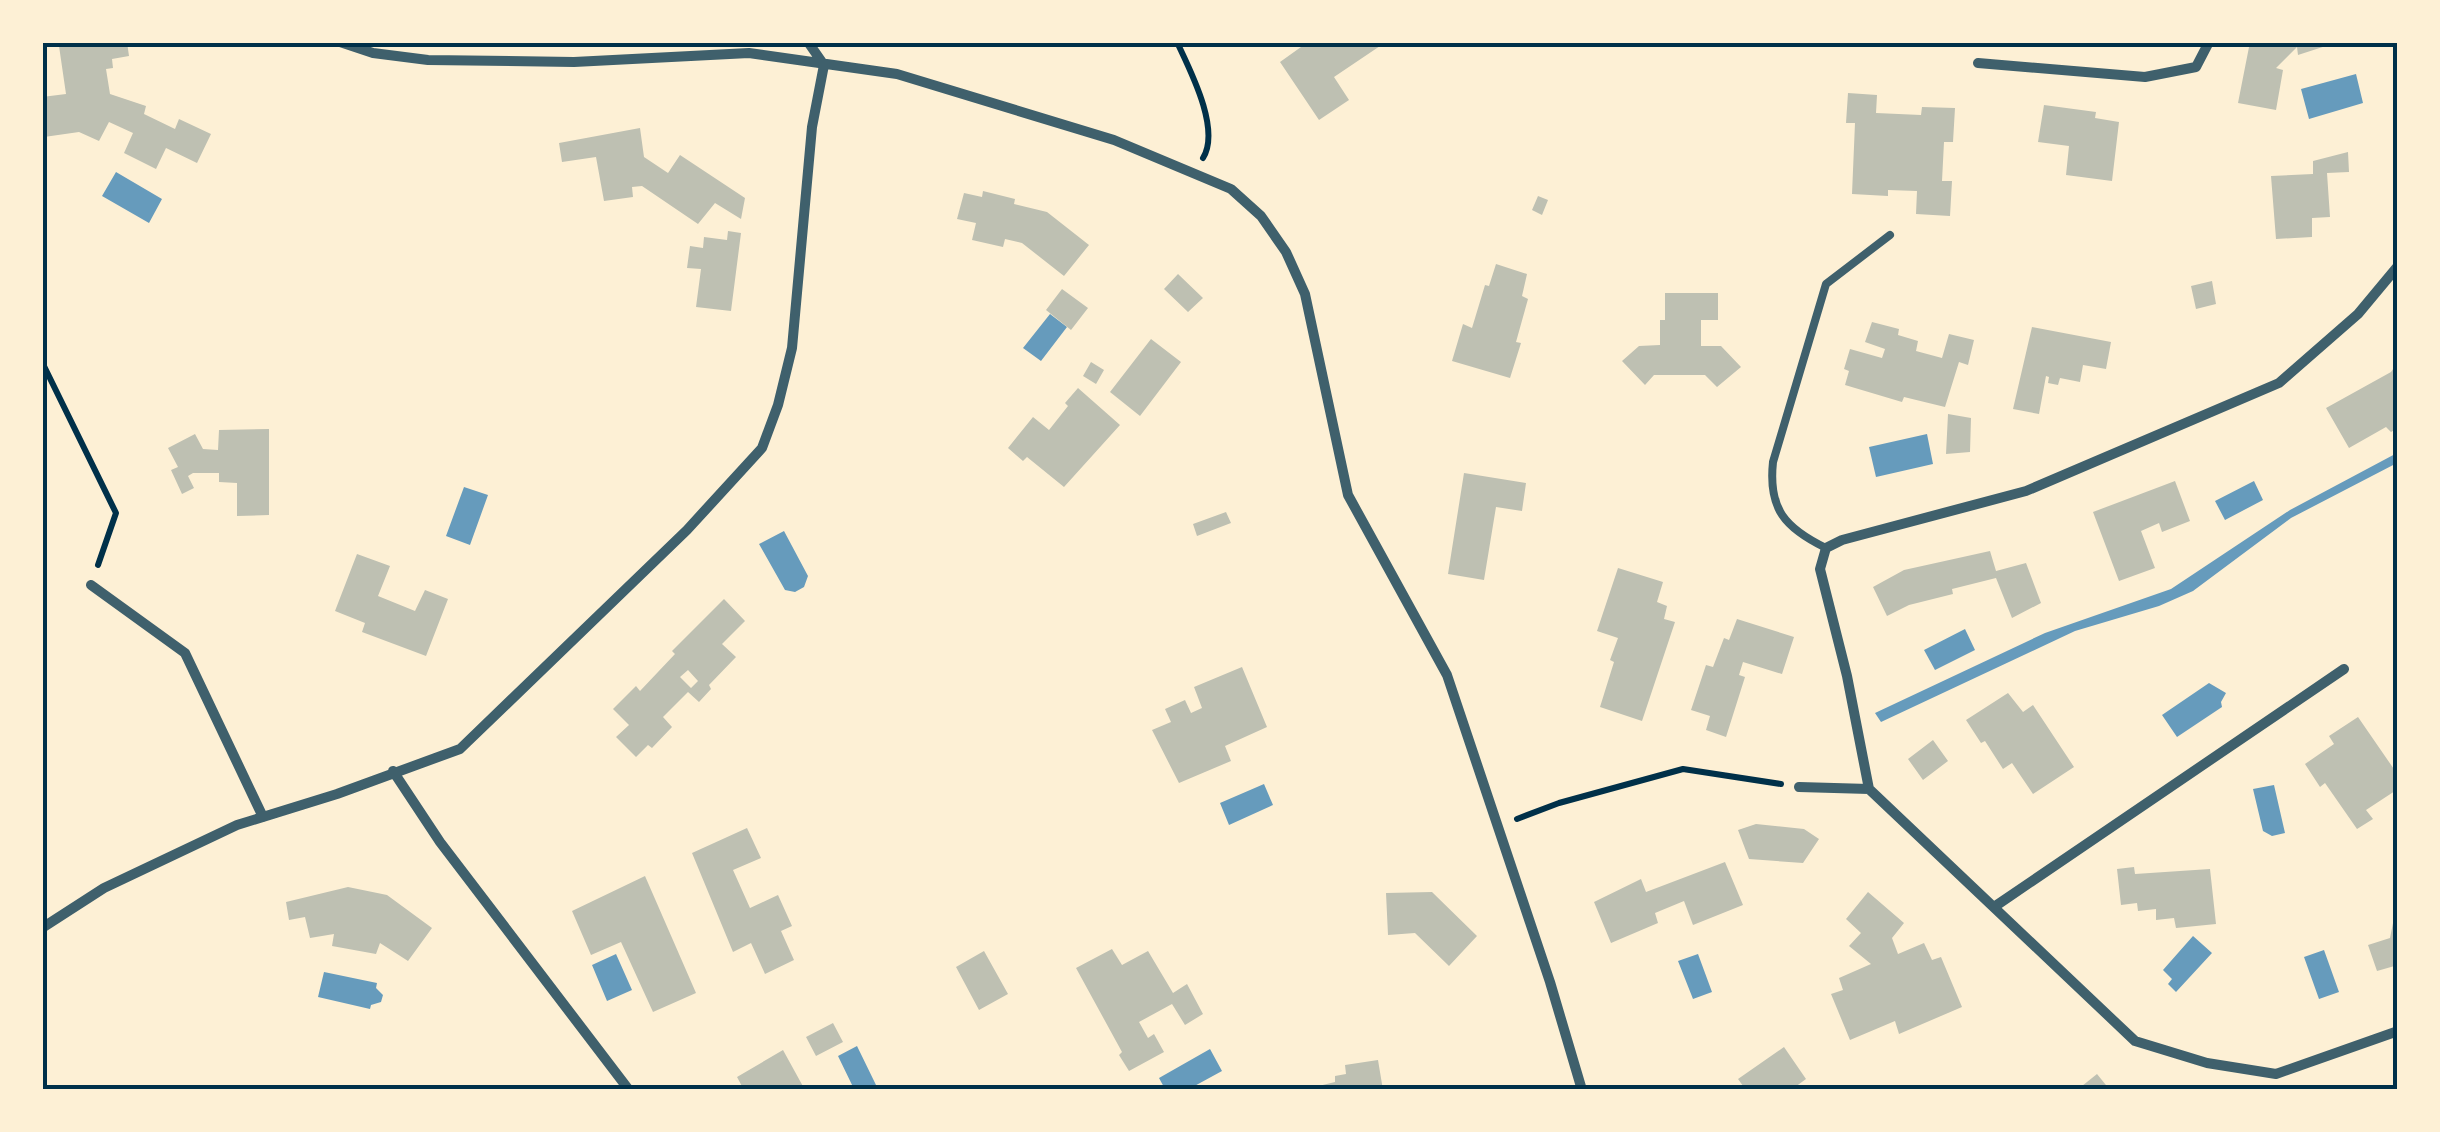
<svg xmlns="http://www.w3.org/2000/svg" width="2440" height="1132" viewBox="0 0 2440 1132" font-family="'DM Sans',sans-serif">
<rect width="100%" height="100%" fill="#fdf0d5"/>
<path fill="#669bbc" d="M2356,74L2363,103L2309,119L2301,89Z
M116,172L162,199L149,223L102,196Z
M1050,314L1067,327L1041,361L1023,348Z
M1927,434L1933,464L1876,477L1869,447Z
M2397,453V463L2291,518L2193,591L2159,606L2075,631L1881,722L1875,713L2045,633L2171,589L2290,510Z
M2254,481L2263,500L2225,520L2215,501Z
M464,487L488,495L470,545L446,536Z
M784,531L808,576L804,587L795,592L785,590L759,544Z
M1965,629L1975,650L1935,670L1924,650Z
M2209,683L2226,693L2221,702L2222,707L2177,737L2162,715Z
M1264,784L1273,805L1229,825L1220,803Z
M2274,785L2285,833L2272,836L2263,831L2253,789Z
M2193,936L2212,953L2176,992L2168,984L2172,979L2163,970Z
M2324,950L2339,992L2319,999L2304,957Z
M616,954L632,990L607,1001L592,965Z
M1698,954L1712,992L1693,999L1678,961Z
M324,972L377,983L376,988L383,995L381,1002L371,1005L370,1009L318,997Z
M857,1046L876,1085L866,1089H854L838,1056Z
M1210,1049L1222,1071L1189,1089H1165L1159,1078Z"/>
<path fill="#bec0b2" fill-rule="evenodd" d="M81,42H127L129,56L112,59L113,68L106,69L110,94L146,106L144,114L175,129L179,119L211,134L197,163L166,148L156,169L124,153L133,133L109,122L99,141L79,132L44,137L42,97L66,94L59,46Z
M1308,42H1378L1380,46L1334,77L1349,100L1319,120L1280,62Z
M2250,42H2335V43L2298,55L2297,47L2276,68L2283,70L2276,110L2238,103Z
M1848,93L1877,95L1876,113L1921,115L1922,107L1955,108L1953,142H1944L1942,181H1952L1950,216L1916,214L1917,191L1888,190V196L1852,194L1855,123H1846Z
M2044,105L2096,112L2095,118L2119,122L2112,181L2066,175L2069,146L2038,142Z
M640,128L644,157L668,173L680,155L745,198L741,219L715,203L698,224L642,186L632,187L633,197L604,201L596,157L562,162L559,143Z
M2348,152L2349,172L2327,173L2330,217L2312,218V237L2276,239L2271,176L2313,174V161Z
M983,191L1015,199L1014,204L1047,212L1089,245L1064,276L1022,243L1005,239L1003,247L972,240L976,223L957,219L964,193L982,197Z
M1538,196L1548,200L1542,215L1532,210Z
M728,231L741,233L731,311L696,307L701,269L687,268L690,246L703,248L704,237L727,240Z
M1496,264L1527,274L1522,296L1528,299L1516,342L1521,343L1510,378L1452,361L1463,324L1472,328L1485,285L1489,286Z
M1178,274L1203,298L1188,312L1164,289Z
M2212,281L2216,304L2196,309L2191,286Z
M1062,289L1088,308L1071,330L1046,310Z
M1665,293H1718V320H1701V346H1721L1741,367L1717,387L1705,375H1654L1645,385L1622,361L1639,346L1660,345V320H1665Z
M1872,322L1899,329L1898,335L1918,341L1916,351L1942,358L1949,334L1974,340L1968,365L1959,362L1945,407L1904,397L1902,402L1845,385L1849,371L1844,369L1850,349L1882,358L1885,349L1865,342Z
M2032,327L2111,342L2106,369L2083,365L2080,382L2060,378L2058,385L2048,383L2049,377L2046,376L2039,414L2013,409Z
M1151,339L1181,362L1140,416L1110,392Z
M1091,362L1104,370L1096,384L1083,376Z
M2398,362V428L2391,432L2386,427L2349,448L2326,408L2391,372Z
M1078,388L1120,425L1064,487L1027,457L1023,461L1008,448L1033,417L1049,430L1068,406L1065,403Z
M1948,414L1971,418L1970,452L1946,454Z
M269,429V515L237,516V483L219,482V473H193L188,476L194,488L182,494L171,470L178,467L168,448L195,434L203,449L218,450L219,430Z
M1464,473L1526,483L1522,511L1496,507L1484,580L1448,574Z
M2175,481L2190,521L2162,532L2159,523L2141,531L2155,568L2119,581L2093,512Z
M1226,512L1231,523L1197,536L1193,524Z
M1990,551L1996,571L2026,563L2041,603L2012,618L1996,578L1952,589L1953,594L1909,605L1887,616L1873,587L1904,570Z
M357,554L390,566L378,596L415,611L425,590L448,599L426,656L362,632L365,623L335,611Z
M1618,568L1663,582L1657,602L1667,606L1664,619L1675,622L1642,721L1600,707L1614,662L1610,660L1618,638L1597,631Z
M724,599L745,621L722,644L736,657L709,685L711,689L699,702L688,692L663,717L672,727L652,748L648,745L636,757L616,737L629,725L613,709L636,686L640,691L675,654L672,651ZM688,670L698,681L691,688L680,677Z
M1737,619L1794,637L1782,674L1743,662L1739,675L1745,677L1726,737L1706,730L1710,716L1691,710L1706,665L1713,667L1724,638L1729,640Z
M1242,667L1267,727L1225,746L1231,761L1179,783L1152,730L1171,722L1165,709L1185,700L1191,713L1202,708L1194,687Z
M2008,693L2023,712L2033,705L2074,767L2033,794L2012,763L2003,769L1985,741L1981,743L1966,720Z
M2358,717L2398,775V789L2366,810L2373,819L2357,829L2325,783L2320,787L2305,764L2334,744L2329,736Z
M1933,740L1948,761L1923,780L1908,759Z
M1756,824L1804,829L1819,839L1803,863L1749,859L1738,830Z
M747,828L761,858L733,870L750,908L778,895L792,926L781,931L794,960L765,974L751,943L733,952L692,853Z
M1725,862L1743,905L1693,925L1684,901L1655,913L1658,923L1611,943L1594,902L1641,879L1646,892Z
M2134,867L2135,874L2210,869L2216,924L2176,928L2174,918L2156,920V909L2138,911L2137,903L2121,905L2117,869Z
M645,876L696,993L653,1012L621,942L591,955L572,911Z
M348,887L387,895L432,928L408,961L380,943L376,954L332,946L334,934L310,938L305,917L289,920L286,902Z
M1432,892L1477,936L1449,966L1415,933L1388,935L1386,893Z
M1868,892L1904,923L1892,938L1898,954L1924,943L1932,960L1941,957L1962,1007L1899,1034L1895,1021L1850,1040L1831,994L1843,990L1839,978L1871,964L1849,946L1861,933L1846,919Z
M2396,908L2398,965L2377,971L2368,945L2390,938Z
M1112,949L1122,965L1148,951L1173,993L1187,984L1203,1014L1185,1025L1172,1004L1139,1022L1148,1038L1154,1034L1164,1052L1129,1071L1119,1055L1122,1052L1076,968Z
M984,951L1008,994L979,1010L956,967Z
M833,1023L843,1042L816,1056L806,1037Z
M1784,1047L1806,1079L1791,1090H1746L1738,1079Z
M783,1050L805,1090H744L737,1077Z
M1378,1060L1383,1090H1302L1335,1082V1076L1346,1074L1345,1065Z
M2097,1074L2110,1090H2077Z"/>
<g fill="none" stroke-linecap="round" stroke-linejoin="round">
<path stroke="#003049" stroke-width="6" d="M1177,42C1190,70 1221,129 1203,158
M42,362L116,513L98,565
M1517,819L1559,803L1683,769L1781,784"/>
<path stroke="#3f606c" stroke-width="8" d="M1826,548C1785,528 1768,509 1773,462L1826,284L1890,235"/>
<path stroke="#3f606c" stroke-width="10" d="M340,42L373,53L428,60L574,62L749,53L897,74L1114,140L1231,189L1261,216L1286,252L1305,294L1348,495L1447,675L1550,982L1582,1090
M808,42L824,65
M1978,63L2145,77L2196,67L2209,42
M91,585L185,653L263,817
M393,771L440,842L629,1090
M1799,787L1869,789L2135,1041L2207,1063L2276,1074L2398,1031
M1869,789L1847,676L1820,569L1826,548L1842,540L2026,491L2279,383L2358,314L2398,266
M1994,907L2344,669
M42,928L104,888L237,825L337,794L460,749L687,530L762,448L778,405L792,348L812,127L824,65"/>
</g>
<rect width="2440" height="1132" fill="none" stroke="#fdf0d5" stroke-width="90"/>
<rect x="45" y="45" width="2350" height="1042" fill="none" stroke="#003049" stroke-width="4"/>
</svg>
